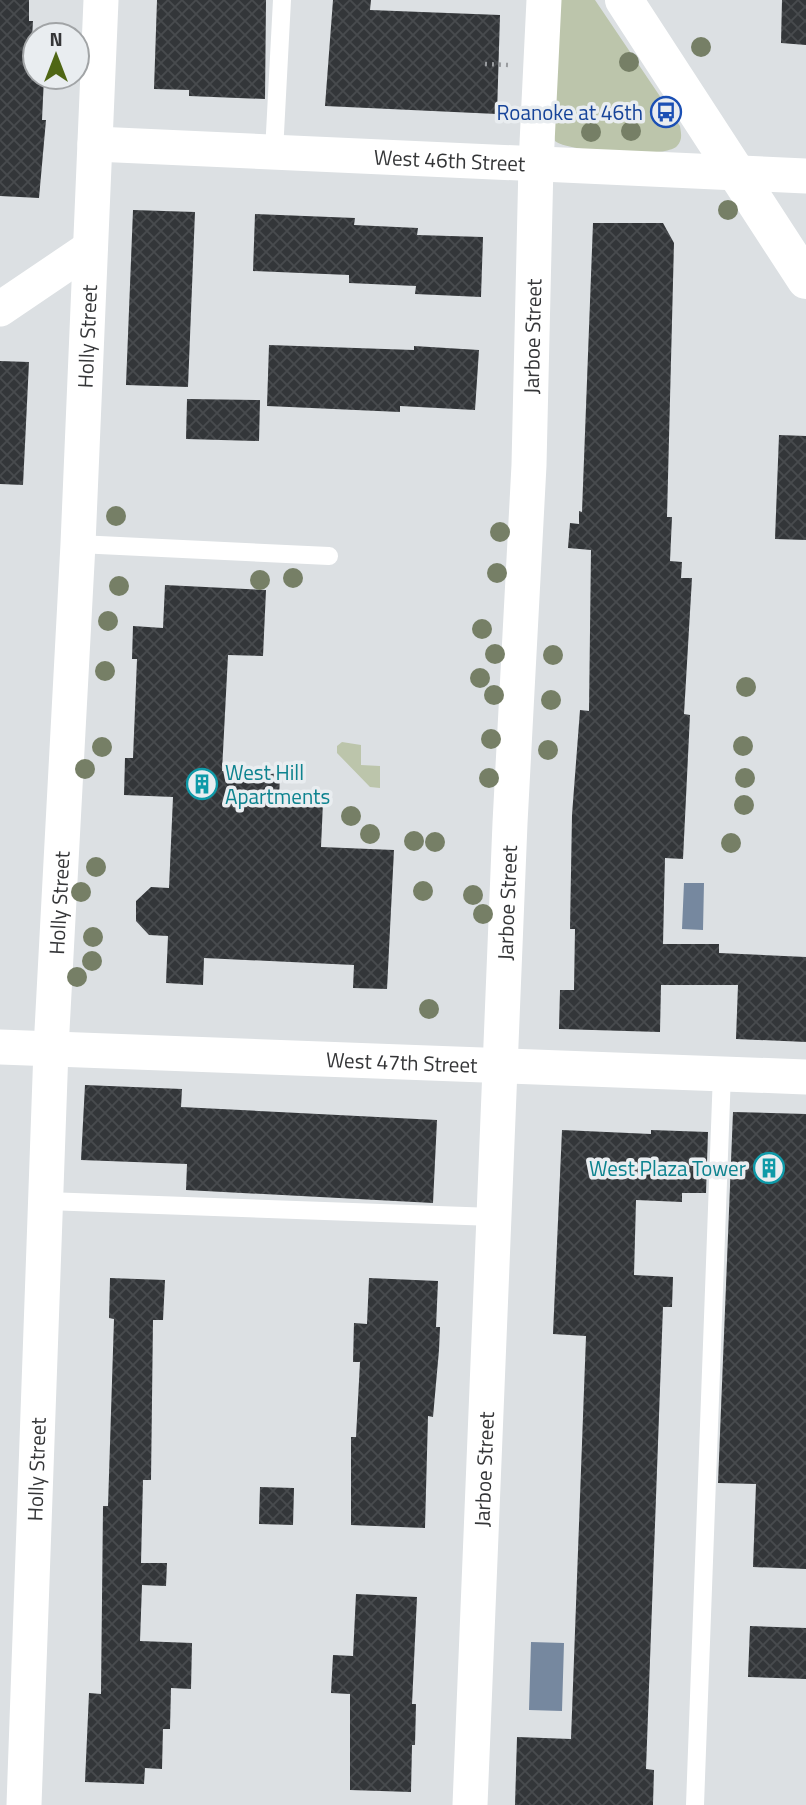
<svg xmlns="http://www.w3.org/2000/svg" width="806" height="1805" viewBox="0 0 806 1805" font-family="'Titillium Web',sans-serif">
<defs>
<pattern id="building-cross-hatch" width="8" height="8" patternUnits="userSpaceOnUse" patternTransform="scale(1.75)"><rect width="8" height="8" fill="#333639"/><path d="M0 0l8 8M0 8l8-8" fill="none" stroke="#484b4e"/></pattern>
</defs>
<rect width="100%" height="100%" fill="#dce0e3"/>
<path fill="#bcc5ab" d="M558,0H595L680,126C681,133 683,140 677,146C666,159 568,152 555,141L553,131Z
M342,742L361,745V765L380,766V788L370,787L337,753V746Z"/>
<path fill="#76889f" d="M684,883H704L703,930L682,929Z
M531,1642L564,1643L562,1711L529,1710Z"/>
<path fill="url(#building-cross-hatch)" d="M0,0H29V21H33L30,72H35V77H44L42,120H46L39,198L0,196Z
M157,0H266L265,99L189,96V90L154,89Z
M333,0H371L370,10L500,15L497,114L325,106Z
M782,0H806V45L781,43Z
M133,210L195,212L188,387L126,385Z
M255,214L355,218L354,225L418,228L417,235L483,237L481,297L415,294L416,286L349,283V275L253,271Z
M593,223H663L674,243L667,517H672L670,561L682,562L681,578H692L684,714L690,715L683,859L665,858L663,944H719V953L806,957V1042L736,1039L738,985H661L660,1032L559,1029L560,990H574L575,929H570L572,815L580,710L589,711L591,550L568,548L570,523L579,524V511L582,512Z
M269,345L414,350V346L479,350L475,410L400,406V412L267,406Z
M0,361L29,362L23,485L0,484Z
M187,399L260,400L259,441L186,439Z
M779,435L806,436V540L775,539Z
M165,585L266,590L263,656L228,655L222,771L280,774L279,800L323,802L321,847L394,850L387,989L353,988L354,965L204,958L203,985L166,983L168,936L149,935L136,921V901L151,887L169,888L173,797L124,795L125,758H133L137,659H132L133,626L163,628Z
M85,1085L182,1089L181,1107L437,1120L433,1203L186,1190L187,1164L81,1160Z
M733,1112L806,1114V1569L753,1567L756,1484L718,1483Z
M562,1130L651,1134V1130L708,1132L706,1193H682V1202L636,1200L634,1275L673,1277L672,1307H663L646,1769L654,1770L653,1805H515L517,1737L571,1739L586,1336L553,1334Z
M110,1278L165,1280L163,1320H153L151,1480H143L141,1563H167L166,1586L142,1585L140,1641L192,1643L191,1689L171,1688L170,1729H163L162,1769L145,1768L144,1784L85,1782L89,1693L101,1694L103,1506H108L114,1319L109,1318Z
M369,1278L438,1281L436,1327H440L439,1350L433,1417L428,1416L425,1528L351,1525V1437H356L360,1362H353L354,1323L367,1324Z
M260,1487L294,1488L293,1525L259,1524Z
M356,1594L417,1597L412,1704H416L415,1745H412L411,1792L350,1790V1694L331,1693L333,1655L353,1656Z
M750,1626L806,1628V1679L748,1677Z"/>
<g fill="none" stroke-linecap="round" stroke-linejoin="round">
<path stroke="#999c9f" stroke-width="4.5" stroke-dasharray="2 5" stroke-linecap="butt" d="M485,64L509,65"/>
<path stroke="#fff" stroke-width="18" d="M274,152L282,0
M78,544L329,556
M46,1201L494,1217
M695,1805L722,1073"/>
<g stroke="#fff" stroke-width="35">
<path id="s1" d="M95,144L806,176"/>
<path d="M0,309L90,248"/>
<path id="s2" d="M0,1047L806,1077"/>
<path id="s3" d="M24,1805L51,1049L78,544L101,0"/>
<path id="s4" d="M470,1805L510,823L529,465L536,164L544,0"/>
</g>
<path stroke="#fff" stroke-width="38" d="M624,0L806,280"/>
</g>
<g fill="#767f66">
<circle cx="701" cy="47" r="10"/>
<circle cx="629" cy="62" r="10"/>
<circle cx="631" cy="131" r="10"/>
<circle cx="591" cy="132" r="10"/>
<circle cx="728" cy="210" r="10"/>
<circle cx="116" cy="516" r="10"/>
<circle cx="500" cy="532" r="10"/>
<circle cx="497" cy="573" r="10"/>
<circle cx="293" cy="578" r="10"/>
<circle cx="260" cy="580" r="10"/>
<circle cx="119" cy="586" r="10"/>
<circle cx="108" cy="621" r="10"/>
<circle cx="482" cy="629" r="10"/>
<circle cx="495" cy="654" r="10"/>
<circle cx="553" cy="655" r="10"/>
<circle cx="105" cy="671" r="10"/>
<circle cx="480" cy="678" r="10"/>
<circle cx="746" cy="687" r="10"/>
<circle cx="494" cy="695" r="10"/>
<circle cx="551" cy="700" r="10"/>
<circle cx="491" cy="739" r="10"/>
<circle cx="743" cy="746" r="10"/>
<circle cx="102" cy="747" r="10"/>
<circle cx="548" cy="750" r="10"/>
<circle cx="85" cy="769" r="10"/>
<circle cx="489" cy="778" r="10"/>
<circle cx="745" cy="778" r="10"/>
<circle cx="744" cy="805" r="10"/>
<circle cx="351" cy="816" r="10"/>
<circle cx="370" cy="834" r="10"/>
<circle cx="414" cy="841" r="10"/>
<circle cx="435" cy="842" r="10"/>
<circle cx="731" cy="843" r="10"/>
<circle cx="96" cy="867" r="10"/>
<circle cx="423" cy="891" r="10"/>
<circle cx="81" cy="892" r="10"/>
<circle cx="473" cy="895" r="10"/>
<circle cx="483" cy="914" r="10"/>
<circle cx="93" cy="937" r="10"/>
<circle cx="92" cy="961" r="10"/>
<circle cx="77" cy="977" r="10"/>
<circle cx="429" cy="1009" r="10"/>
</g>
<defs>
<g id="bus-ring" transform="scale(1.575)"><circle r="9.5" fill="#e9edf0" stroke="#1a4fb4" stroke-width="1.5"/><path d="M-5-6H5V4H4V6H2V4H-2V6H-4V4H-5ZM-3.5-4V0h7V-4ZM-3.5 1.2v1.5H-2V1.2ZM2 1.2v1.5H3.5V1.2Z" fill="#1a4fb4"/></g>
<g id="building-ring" transform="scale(1.575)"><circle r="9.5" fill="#e9edf0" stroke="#0f9aa8" stroke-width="1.5"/><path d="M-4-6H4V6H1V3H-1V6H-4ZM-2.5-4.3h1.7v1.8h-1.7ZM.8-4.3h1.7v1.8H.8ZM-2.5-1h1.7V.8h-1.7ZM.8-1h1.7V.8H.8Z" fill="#0f9aa8"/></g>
</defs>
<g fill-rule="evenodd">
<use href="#bus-ring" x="666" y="112"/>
<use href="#building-ring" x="202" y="784"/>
<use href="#building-ring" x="769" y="1168"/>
</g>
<g text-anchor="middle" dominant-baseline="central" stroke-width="7" stroke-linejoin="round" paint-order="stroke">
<g font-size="21" fill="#164399" stroke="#e9edf0" text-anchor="end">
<text x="643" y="112">Roanoke at 46th</text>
</g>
<g font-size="21" fill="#353638" stroke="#e9edf0">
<text stroke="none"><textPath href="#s1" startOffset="355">West 46th Street</textPath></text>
<text stroke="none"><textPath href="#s3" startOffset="1470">Holly Street</textPath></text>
<text stroke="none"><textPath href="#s4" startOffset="1470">Jarboe Street</textPath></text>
<text stroke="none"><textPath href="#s3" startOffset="903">Holly Street</textPath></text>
<text stroke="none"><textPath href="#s4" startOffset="903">Jarboe Street</textPath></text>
<text stroke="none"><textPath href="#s2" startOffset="402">West 47th Street</textPath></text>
<text stroke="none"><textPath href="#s3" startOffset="336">Holly Street</textPath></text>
<text stroke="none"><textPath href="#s4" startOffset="336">Jarboe Street</textPath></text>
</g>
<g font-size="21" fill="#0d838f" stroke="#e9edf0" text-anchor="start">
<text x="225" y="772">West Hill<tspan x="225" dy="24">Apartments</tspan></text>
<text x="746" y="1168" text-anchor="end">West Plaza Tower</text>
</g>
</g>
<g transform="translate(56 56)"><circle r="33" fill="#e9edf0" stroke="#a1a4a6" stroke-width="2"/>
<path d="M0-5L12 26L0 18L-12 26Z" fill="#4f6614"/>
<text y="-10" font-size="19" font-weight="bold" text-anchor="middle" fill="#353638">N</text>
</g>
</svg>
